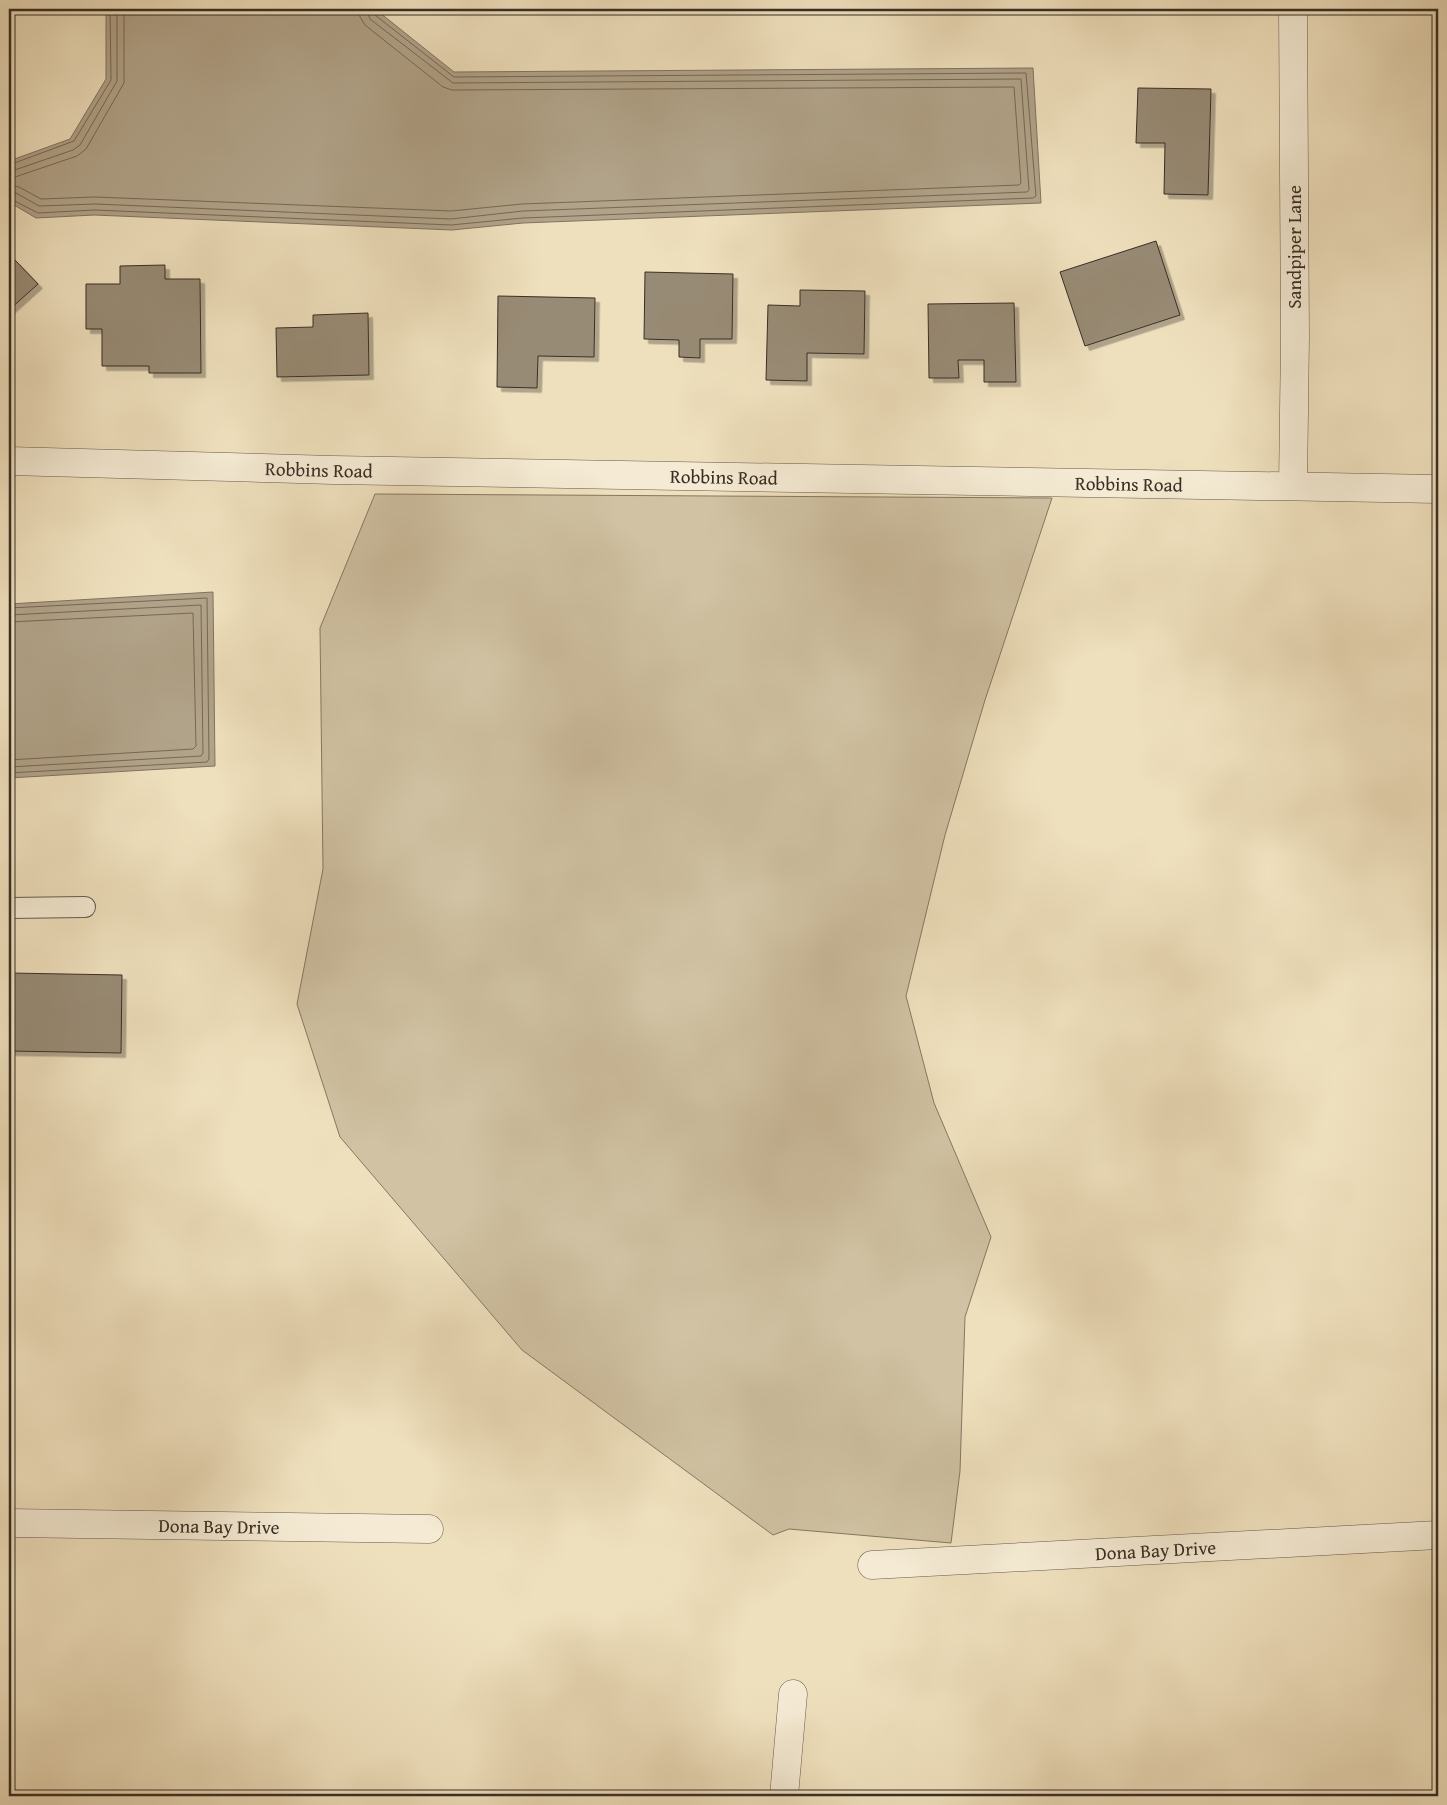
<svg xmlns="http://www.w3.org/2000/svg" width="1447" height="1805" viewBox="0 0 1447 1805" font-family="'Gentium Book Plus',serif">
<defs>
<filter id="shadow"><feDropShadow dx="4.5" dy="4.5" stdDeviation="0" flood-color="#0004"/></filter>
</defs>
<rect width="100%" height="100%" fill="#efe0bd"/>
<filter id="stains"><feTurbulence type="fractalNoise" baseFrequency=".004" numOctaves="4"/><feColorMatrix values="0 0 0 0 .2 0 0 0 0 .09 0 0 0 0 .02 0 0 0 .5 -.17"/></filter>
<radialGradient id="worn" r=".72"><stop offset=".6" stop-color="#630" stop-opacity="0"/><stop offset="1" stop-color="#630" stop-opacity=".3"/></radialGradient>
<path fill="#d0c2a3" stroke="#847864" d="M375,494L1052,498L985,700L945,835L906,996L934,1103L991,1237L965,1317L960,1471L951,1543L789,1529L773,1535L522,1350L340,1137L297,1004L323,869L320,628Z"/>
<path fill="#b1a389" stroke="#817461" d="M106,9H375L454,72L1033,68L1041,203L523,223L452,230L94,215L36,218L9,202V161L70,139L106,79Z
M213,592L215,766L9,778V604Z"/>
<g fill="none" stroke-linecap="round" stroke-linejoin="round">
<path stroke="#756857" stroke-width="1" d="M9,165L74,141L111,80L110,9
M9,172L73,150L80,145L117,81V9
M9,179L77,156L86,149L124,83V9
M9,185L19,187L41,199L95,197L451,211L522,204L1019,185L1021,183L1014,87L452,90L443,87L365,25L360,17L359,9
M9,192L16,193L39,206L95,204L451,219L523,211L1027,192L1029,190L1021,79L453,83L370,19L366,9
M9,198L38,213L94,210L451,225L523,218L1033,198L1036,196L1026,73L454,77L375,15L373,9
M9,608L207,598L209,759L207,762L9,773
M9,615L201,605L203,753L201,756L9,767
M9,622L193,613L196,746L193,749L9,760"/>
</g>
<path fill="#988b74" stroke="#392e25" filter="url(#shadow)" d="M1138,88L1211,89L1208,195L1164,194L1165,143H1136Z
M1156,241L1180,315L1085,346L1060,272Z
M15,260L38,284L9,310V265Z
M165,265V279H200L201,373H149V366H102V329H86V284H120V266Z
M645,272L733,274L732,339H700V358L679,357V340L644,339Z
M800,290L865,291L864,354L807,353V381L766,380L768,305L800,306Z
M498,296L595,298L594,357L538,356L537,388L497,387Z
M1014,303L1016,382H984V360H958L959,378H929L928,304Z
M368,313L369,375L277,377L276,328L313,327V315Z
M9,973L122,975L121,1053L9,1051Z"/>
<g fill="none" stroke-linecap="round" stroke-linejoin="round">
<g stroke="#665a4b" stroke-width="22">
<path id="lane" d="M9,908L85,907"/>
</g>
<g stroke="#665a4b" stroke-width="29">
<g id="street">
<path id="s1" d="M9,461L333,470L1438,489"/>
<path d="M1293,486L1295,337L1293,9"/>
<path id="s2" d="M9,1523L429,1529"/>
<path id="s3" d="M872,1565L1438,1535"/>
<path d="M784,1796L793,1694"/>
</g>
</g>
<use href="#lane" stroke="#f5ebd4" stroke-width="20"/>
<use href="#street" stroke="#f5ebd4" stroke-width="28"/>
</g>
<g text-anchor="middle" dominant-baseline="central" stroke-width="4.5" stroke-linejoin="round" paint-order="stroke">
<g font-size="19" fill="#392e25" stroke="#f5ebd4">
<text transform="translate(1294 247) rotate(-90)">Sandpiper Lane</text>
<text stroke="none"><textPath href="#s1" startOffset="310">Robbins Road</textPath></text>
<text stroke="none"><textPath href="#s1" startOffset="715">Robbins Road</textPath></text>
<text stroke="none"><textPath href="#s1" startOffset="1120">Robbins Road</textPath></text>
<text stroke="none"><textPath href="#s2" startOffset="210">Dona Bay Drive</textPath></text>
<text stroke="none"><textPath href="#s3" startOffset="284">Dona Bay Drive</textPath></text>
</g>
</g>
<rect width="1447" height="1805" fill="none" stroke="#efe0bd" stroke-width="30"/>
<rect x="10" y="10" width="1427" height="1785" fill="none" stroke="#392e25" stroke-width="2.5"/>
<rect x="15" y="15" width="1417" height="1775" fill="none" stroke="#392e25"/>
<rect width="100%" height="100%" filter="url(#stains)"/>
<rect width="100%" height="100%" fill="url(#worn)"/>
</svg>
